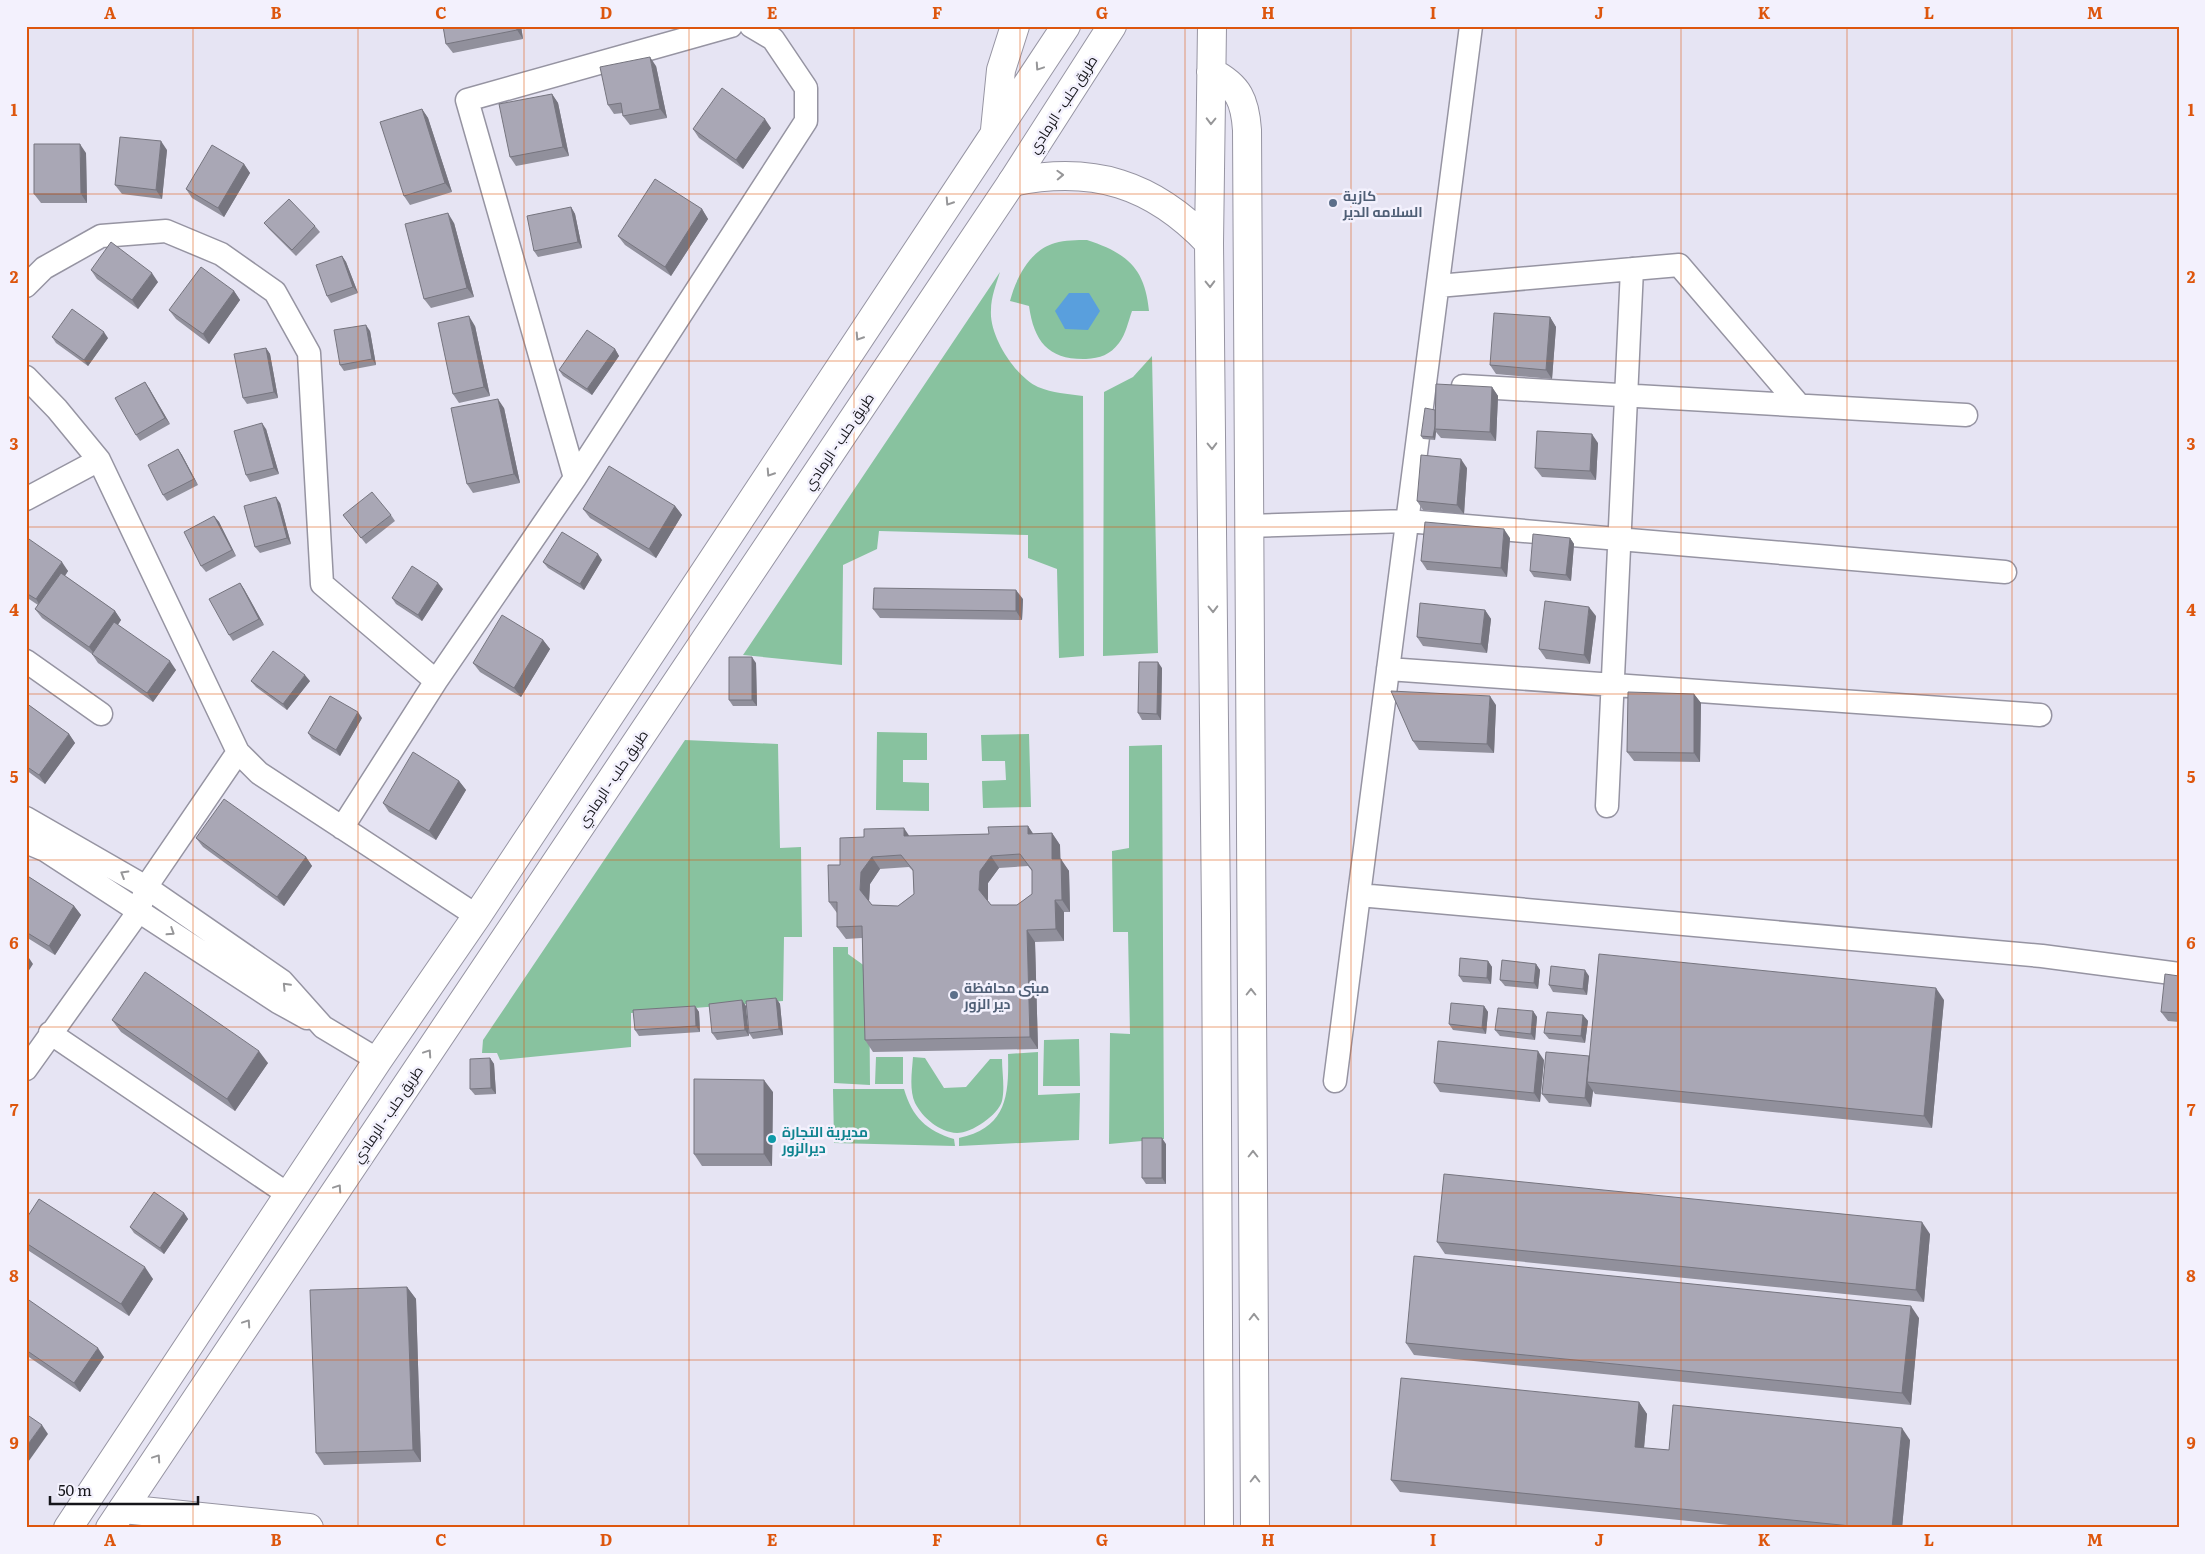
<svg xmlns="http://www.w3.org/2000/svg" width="2205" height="1554" viewBox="0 0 2205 1554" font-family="Literata,Cairo,serif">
<rect width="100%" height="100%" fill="#e6e4f3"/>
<path fill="#88c29f" d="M1087,240C1126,253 1145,267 1149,311H1132C1128,322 1126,334 1119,343C1110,355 1100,358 1086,359C1049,360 1034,342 1029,306L1010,301C1016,278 1030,250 1055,243C1065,240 1077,240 1087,240Z
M1000,272C996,285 991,297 991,310C989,336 1015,376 1038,387C1053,393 1067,394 1083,396L1084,656L1059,658L1057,569L1028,558V535L879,531L877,549L843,565L842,665L743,655Z
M1152,356L1158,653L1103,656L1104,392L1133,377Z
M877,732L927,733V760H903V782L929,783V811L876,810Z
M1029,734L1031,807L983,808L982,781L1006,780L1005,761H982L981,735Z
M685,740L778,744L780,848L801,847L802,937H784L783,1001L631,1013V1047L500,1060L497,1053H482L483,1040Z
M1162,745L1164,1139L1109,1144L1110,1033L1130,1034L1128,932H1113L1112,851L1129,848V746Z
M833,947H848V954L869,969L870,1085L834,1083Z
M1079,1039L1080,1086H1043L1044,1040Z
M1038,1052V1095L1080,1093L1079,1140L959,1146V1138C1007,1128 1009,1095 1008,1054Z
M876,1057H903V1084H875Z
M913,1057L925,1058L944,1088L966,1087L990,1059H1002C1002,1072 1005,1088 1002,1101C998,1115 972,1133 957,1133C939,1132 923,1118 915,1103C909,1090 912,1071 913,1057Z
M833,1089H904C912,1117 927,1131 954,1139L955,1146L834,1143Z"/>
<path fill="#599fdd" d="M1069,293H1089L1100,311L1088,330L1065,329L1055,311Z"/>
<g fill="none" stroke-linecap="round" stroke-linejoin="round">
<g stroke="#9694a2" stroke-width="25">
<path id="street" d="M26,286L44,268L101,236L166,231L221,254L275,292L309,353L322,584L436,681
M1438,286L1679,265L1799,405
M26,377L57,409L99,460L238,752L259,773L477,916
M1463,386L1966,415
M575,478L467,100L731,26
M26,499L99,460
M1248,526L1407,521L2005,572
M26,661L101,714
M1388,669L2040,715
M1607,806L1632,269
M26,818L146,887L282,981L323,1027L378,1060
M342,828L436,681L575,478L806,121V88L773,39L751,26
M26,842L45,850L278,1002L307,1018
M1359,895L2042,956L2179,974
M50,1033L289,1195
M26,1069L139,911L146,887L238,752
M1335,1081L1471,26"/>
</g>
<g stroke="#9694a2" stroke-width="30">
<path id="secondary" d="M1212,26L1209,243L1216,914L1219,1528
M1211,72C1239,86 1245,101 1247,130L1255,1528
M1012,182C1093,165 1153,184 1209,243
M123,1509L309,1528"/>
</g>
<g stroke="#9694a2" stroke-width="30">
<path id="highway" d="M995,130L1001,70L1015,26
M68,1528L378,1060L477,916L1066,26
M110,1528L1012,182L1112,26"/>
</g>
<use href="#street" stroke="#fff" stroke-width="22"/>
<use href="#secondary" stroke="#fff" stroke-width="28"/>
<use href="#highway" stroke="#fff" stroke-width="28"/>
</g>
<path fill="#91909c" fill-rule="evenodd" d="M443,26H521L523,39L453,53L446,44Z
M656,66L667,118L630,125L623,116V113L614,114L608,105Z
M552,94L558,103L569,156L516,166L510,157Z
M422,109L428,118L452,192L410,205L404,196Z
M771,128L743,169L699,138L693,129Z
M167,150L162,199L122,194L115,185Z
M86,153L87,203H41L34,194Z
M244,164L250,173L224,217L192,198L186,189Z
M571,207L575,214L582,248L538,257L534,251Z
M702,209L708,219L671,276L625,245L618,236Z
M264,223L315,226L320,232L296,256L269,229Z
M454,223L474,297L431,308L424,299Z
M342,256L346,262L358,293L331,303L327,296Z
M91,270L158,282L138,309L97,279Z
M234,291L240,300L209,344L176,319L169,310Z
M1550,317L1556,327L1552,379L1496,374L1490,365Z
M475,326L490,396L459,403L453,394Z
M370,331L376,365L344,371L340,365Z
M52,337L108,338L88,366L56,343Z
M266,348L270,354L278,398L247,404L243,398Z
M615,349L619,356L592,395L563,376L559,370Z
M1492,387L1498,396L1496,441L1441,438L1436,432L1435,440L1423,439L1421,436L1435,410Z
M149,388L170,424L140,441L136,435Z
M504,408L520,483L473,493L467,484Z
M266,429L279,474L250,482L246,475Z
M1598,443L1596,480L1542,477L1535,468Z
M178,449L182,455L198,485L167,501L163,495Z
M1467,468L1464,514L1423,510L1417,501Z
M280,503L291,544L260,553L255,547Z
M675,506L682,515L656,558L590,518L583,509Z
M343,515H391L395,521L366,544Z
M214,516L219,522L236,556L206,572L201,566Z
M26,537L68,571L65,576L115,611L121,620L118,625L176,670L153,702L98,663L92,654L42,618L35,609L38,605L26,597Z
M1510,538L1507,577L1427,570L1421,561Z
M1570,538L1574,544L1571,581L1534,577L1530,571Z
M602,560L584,590L548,568L543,562Z
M240,583L244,589L264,625L233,641L229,635Z
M443,589L422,621L396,604L392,598Z
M1023,599L1022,620L880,618L873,609Z
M1485,610L1491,619L1487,653L1423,646L1417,637Z
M1596,616L1590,664L1546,659L1539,649Z
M543,640L550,649L521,697L480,672L473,663Z
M756,663L757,706H733L729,700Z
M1162,668L1161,720H1142L1138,713Z
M251,681H310L287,710L256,687Z
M1694,694L1701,703L1700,762L1634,761L1627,752Z
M26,703L69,734L75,743L45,784L26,770Z
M1496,705L1494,753L1419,750L1413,741Z
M362,718L340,756L312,739L308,733Z
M459,781L466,790L436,840L389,812L383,803Z
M1028,826L1033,834L1052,833L1060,845V859L1069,871L1070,912H1064V941L1035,942L1038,1049L873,1052L865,1040L862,938L846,939L837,927V913L829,902L840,865L909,836L989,834ZM1028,866L1032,871V894L1017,905H991L988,901V883L999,868ZM909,867L913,871L914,894L898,906L872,905L869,901L870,884L880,869Z
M196,838L306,857L312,866L284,906L203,847Z
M26,875L74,906L81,915L55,955L26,937Z
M1488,961L1492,967L1491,984L1463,982L1459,976Z
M1536,964L1540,970L1538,989L1505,986L1500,980Z
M1589,976L1587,995L1553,992L1549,985Z
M2179,976V1022L2168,1021L2161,1012Z
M776,998L780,1004L783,1035L753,1039L749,1033Z
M742,1000L749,1036L717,1040L712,1033Z
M1944,1000L1932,1128L1595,1094L1593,1091L1591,1107L1549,1103L1542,1094L1589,1056Z
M695,1006L699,1012L700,1032L639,1036L635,1030Z
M1484,1006L1488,1012L1486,1034L1453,1030L1449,1024Z
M1533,1011L1537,1017L1535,1040L1500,1036L1495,1030Z
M1583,1015L1588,1021L1585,1043L1549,1039L1544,1033Z
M112,1020L268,1063L235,1111L121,1032Z
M490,1058L494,1064L496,1094L475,1095L470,1089Z
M1544,1060L1540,1102L1440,1092L1434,1083Z
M773,1092L772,1166H702L694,1154Z
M1166,1144V1184H1146L1142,1178Z
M184,1213L188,1219L164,1254L134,1233L130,1227Z
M26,1219L153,1279L129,1316L26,1249Z
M1930,1234L1924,1302L1445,1254L1437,1242Z
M407,1287L416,1299L421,1462L324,1465L316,1453Z
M26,1298L104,1357L80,1392L26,1355Z
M1919,1318L1911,1405L1414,1355L1406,1343Z
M1639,1402L1647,1414L1644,1448L1669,1450L1910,1440L1902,1528H1759L1400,1492L1391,1480Z"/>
<path fill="#76757f" d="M516,26H521L523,39L517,30Z
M650,57L656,66L667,118L660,109Z
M552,94L558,103L569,156L563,147Z
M422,109L428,118L452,192L445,183Z
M765,119L771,128L743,169L736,160Z
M161,141L167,150L162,199L156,190Z
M80,144L86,153L87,203L81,194Z
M244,164L250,173L224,217L218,208Z
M571,207L575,214L582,248L578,242Z
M702,209L708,219L671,276L665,267Z
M448,213L454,223L474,297L467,288Z
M342,256L346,262L358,293L353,287Z
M152,273L158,282L138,309L132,300Z
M234,291L240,300L209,344L203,334Z
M469,316L475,326L490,396L484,387Z
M1550,317L1556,327L1552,379L1546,370Z
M366,325L370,331L376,365L372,359Z
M104,332L108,338L88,366L84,360Z
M266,348L270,354L278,398L274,392Z
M615,349L619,356L592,395L587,389Z
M145,382L149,388L170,424L165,418Z
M1492,387L1498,396L1496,441L1490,432Z
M498,399L504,408L520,483L514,474Z
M1437,410L1435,429L1436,432L1435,440L1433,437Z
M262,423L266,429L279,474L274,468Z
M1592,434L1598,443L1596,480L1590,471Z
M178,449L182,455L198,485L194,479Z
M1461,459L1467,468L1464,514L1457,505Z
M276,497L280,503L291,544L287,538Z
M675,506L682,515L656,558L649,549Z
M214,516L219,522L236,556L232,550Z
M1504,529L1510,538L1507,577L1501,568Z
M1570,538L1574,544L1571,581L1566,575Z
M598,554L602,560L584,590L580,584Z
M62,562L68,571L42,609L36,599Z
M240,583L244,589L264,625L259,619Z
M438,583L443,589L422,621L418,615Z
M1016,590L1023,599L1022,620L1016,611Z
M1589,607L1596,616L1590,664L1584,655Z
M1485,610L1491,619L1487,653L1481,644Z
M115,611L121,620L96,656L89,647Z
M543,640L550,649L521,697L514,688Z
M752,657L756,663L757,706L752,700Z
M170,661L176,670L153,702L147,693Z
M1158,662L1162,668L1161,720L1157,714Z
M305,675L310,681L287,710L283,704Z
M1694,694L1701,703L1700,762L1694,753Z
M1490,696L1496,705L1494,753L1487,744Z
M358,712L362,718L340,756L336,750Z
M69,734L75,743L45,784L39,775Z
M459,781L466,790L436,840L429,831Z
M1028,826L1036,838L1028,834Z
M904,828L912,840L904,836Z
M1052,833L1060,845L1061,871L1052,859Z
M991,856L999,868L988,883V902L979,890L980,871Z
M306,857L312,866L284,906L277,897Z
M872,857L880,869L870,884L869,902L860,890L861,872Z
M1061,859L1069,871L1070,912L1062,900Z
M1055,900L1064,912V941L1056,929Z
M74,906L81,915L55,955L49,946Z
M1027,930L1035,942L1038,1049L1030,1037Z
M27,955L33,964L26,975V956Z
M1488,961L1492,967L1491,984L1487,978Z
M1536,964L1540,970L1538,989L1534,983Z
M1585,970L1589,976L1587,995L1583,989Z
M1936,988L1944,1000L1932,1128L1924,1116Z
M776,998L780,1004L783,1035L779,1029Z
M742,1000L746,1006L749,1036L745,1030Z
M695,1006L699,1012L700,1032L696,1026Z
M1484,1006L1488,1012L1486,1034L1482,1028Z
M1533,1011L1537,1017L1535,1040L1531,1034Z
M1583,1015L1588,1021L1585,1043L1581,1036Z
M259,1051L268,1063L235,1111L227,1099Z
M1538,1051L1544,1060L1540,1102L1534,1093Z
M1589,1056L1587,1082L1593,1091L1591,1107L1585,1098Z
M490,1058L494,1064L496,1094L491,1088Z
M764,1080L773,1092L772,1166L764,1154Z
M1162,1138L1166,1144V1184L1162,1178Z
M184,1213L188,1219L164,1254L160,1248Z
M1922,1222L1930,1234L1924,1302L1916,1290Z
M145,1267L153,1279L129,1316L121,1304Z
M407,1287L416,1299L421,1462L413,1450Z
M1911,1306L1919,1318L1911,1405L1902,1393Z
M98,1348L104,1357L80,1392L74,1383Z
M1639,1402L1647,1414L1643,1459L1635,1447Z
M42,1425L48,1434L26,1465V1447Z
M1902,1428L1910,1440L1902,1528H1892Z"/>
<path fill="#a9a7b5" stroke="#76757f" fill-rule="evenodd" d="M443,26H516L517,30L446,44Z
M650,57L660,109L623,116L621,103L608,105L600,67Z
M722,88L765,119L736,160L693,129Z
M552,94L563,147L510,157L499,104Z
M422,109L445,183L404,196L380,122Z
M120,137L161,141L156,190L115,185Z
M34,144H80L81,194H34Z
M212,145L244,164L218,208L186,189Z
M655,179L702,209L665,267L618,236Z
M289,199L315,226L292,250L264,223Z
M571,207L578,242L534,251L527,216Z
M448,213L467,288L424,299L405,224Z
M111,242L152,273L132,300L91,270Z
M342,256L353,287L327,296L316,265Z
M201,267L234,291L203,334L169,310Z
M72,309L104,332L84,360L52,337Z
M1494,313L1550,317L1546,370L1490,365Z
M469,316L484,387L453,394L438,323Z
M366,325L372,359L340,365L334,330Z
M587,330L615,349L587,389L559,370Z
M266,348L274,392L243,398L234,354Z
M145,382L165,418L136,435L115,398Z
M1436,384L1492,387L1490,432L1435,429Z
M498,399L514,474L467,484L451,408Z
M1425,408L1435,410V426L1433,437L1421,436Z
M262,423L274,468L246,475L234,431Z
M1537,431L1592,434L1590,471L1535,468Z
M178,449L194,479L163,495L148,465Z
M1421,455L1461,459L1457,505L1417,501Z
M609,466L675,506L649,549L583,509Z
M372,492L391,515L361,538L343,515Z
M276,497L287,538L255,547L244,506Z
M214,516L232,550L201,566L184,532Z
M1425,522L1504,529L1501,568L1421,561Z
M562,532L598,554L580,584L543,562Z
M1533,534L1570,538L1566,575L1530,571Z
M26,537L62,562L36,599L26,593Z
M412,566L438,583L418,615L392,598Z
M61,573L115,611L89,647L35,609Z
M240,583L259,619L229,635L209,599Z
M874,588L1016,590V611L873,609Z
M1545,601L1589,607L1584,655L1539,649Z
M1420,603L1485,610L1481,644L1417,637Z
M502,615L543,640L514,688L473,663Z
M114,622L170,661L147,693L92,654Z
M273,651L305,675L283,704L251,681Z
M729,657H752V700H729Z
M1139,662H1158L1157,714L1138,713Z
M1391,691L1490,696L1487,744L1413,741Z
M1628,692L1694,694V753L1627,752Z
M330,696L358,712L336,750L308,733Z
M26,703L69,734L39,775L26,766Z
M413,752L459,781L429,831L383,803Z
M224,799L306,857L277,897L196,838Z
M1028,826V834L1052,833V859H1061L1062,900H1055L1056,929L1027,930L1030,1037L865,1040L862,926L837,927V902H829L828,865H840V838L864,837V829L904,828V836L989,834L988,827ZM1020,854L1032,870V894L1017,905H991L979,890L980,871L991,856ZM901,855L913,870L914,894L898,906L872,905L860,890L861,872L872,857Z
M26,875L74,906L49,946L26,932Z
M1599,954L1936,988L1924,1116L1587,1082Z
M1460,958L1488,961L1487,978L1459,976Z
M1502,960L1536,964L1534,983L1500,980Z
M1551,966L1585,970L1583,989L1549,985Z
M145,972L259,1051L227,1099L112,1020Z
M2165,974L2179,976V1013L2161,1012Z
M776,998L779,1029L749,1033L746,1001Z
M742,1000L745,1030L712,1033L709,1004Z
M1451,1003L1484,1006L1482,1028L1449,1024Z
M695,1006L696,1026L635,1030L633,1010Z
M1498,1008L1533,1011L1531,1034L1495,1030Z
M1547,1012L1583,1015L1581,1036L1544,1033Z
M1438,1041L1538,1051L1534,1093L1434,1083Z
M1546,1052L1589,1056L1585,1098L1542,1094Z
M490,1058L491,1088L470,1089V1059Z
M694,1079L764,1080V1154H694Z
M1142,1138H1162V1178H1142Z
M1444,1174L1922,1222L1916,1290L1437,1242Z
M154,1192L184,1213L160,1248L130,1227Z
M39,1199L145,1267L121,1304L26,1243V1219Z
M1414,1256L1911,1306L1902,1393L1406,1343Z
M407,1287L413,1450L316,1453L310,1290Z
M26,1298L98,1348L74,1383L26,1350Z
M1401,1378L1639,1402L1635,1447L1669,1450L1673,1405L1902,1428L1892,1528H1871L1391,1480Z
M26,1414L42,1425L26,1447Z"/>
<defs><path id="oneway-chevron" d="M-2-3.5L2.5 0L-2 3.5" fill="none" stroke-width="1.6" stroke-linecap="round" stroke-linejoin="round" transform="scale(1.25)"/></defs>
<g stroke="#969698">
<use href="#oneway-chevron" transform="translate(1039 67) rotate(124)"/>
<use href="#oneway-chevron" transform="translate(1211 121) rotate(91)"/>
<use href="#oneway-chevron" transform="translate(1060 175) rotate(-2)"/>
<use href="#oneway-chevron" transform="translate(949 202) rotate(123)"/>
<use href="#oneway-chevron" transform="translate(1210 284) rotate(89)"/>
<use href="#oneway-chevron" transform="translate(859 337) rotate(123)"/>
<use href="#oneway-chevron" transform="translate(1212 446) rotate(89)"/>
<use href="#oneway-chevron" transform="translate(770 473) rotate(123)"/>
<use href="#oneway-chevron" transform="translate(1213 609) rotate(89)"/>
<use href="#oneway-chevron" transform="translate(124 874) rotate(-149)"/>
<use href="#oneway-chevron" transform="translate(171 932) rotate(33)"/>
<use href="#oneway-chevron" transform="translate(286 986) rotate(-134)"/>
<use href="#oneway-chevron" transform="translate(1251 992) rotate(-90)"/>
<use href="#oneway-chevron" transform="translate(428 1053) rotate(-56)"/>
<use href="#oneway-chevron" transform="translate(1253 1154) rotate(-90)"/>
<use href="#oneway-chevron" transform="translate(338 1188) rotate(-56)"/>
<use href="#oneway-chevron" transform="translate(1254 1317) rotate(-90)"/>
<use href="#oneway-chevron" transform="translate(247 1323) rotate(-56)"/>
<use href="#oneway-chevron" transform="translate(157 1458) rotate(-56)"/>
<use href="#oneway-chevron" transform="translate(1255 1479) rotate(-90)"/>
</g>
<path fill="none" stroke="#dd560d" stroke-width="1" stroke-opacity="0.55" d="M193,26V1528M358,26V1528M524,26V1528M689,26V1528M854,26V1528M1020,26V1528M1185,26V1528M1351,26V1528M1516,26V1528M1681,26V1528M1847,26V1528M2012,26V1528M26,194H2179M26,361H2179M26,527H2179M26,694H2179M26,860H2179M26,1027H2179M26,1193H2179M26,1360H2179"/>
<g fill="#5c6f8a" stroke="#f3f1fd" stroke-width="2">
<circle cx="1333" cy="203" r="5"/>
<circle cx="954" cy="995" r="5"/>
</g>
<circle fill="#0f9aa8" stroke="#f3f1fd" stroke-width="2" cx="772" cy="1139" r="5"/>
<g text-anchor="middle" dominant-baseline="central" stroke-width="5" stroke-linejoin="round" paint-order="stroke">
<g font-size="14" fill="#15151a" stroke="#f3f1fd">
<text transform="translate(1062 104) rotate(-57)">طريق حلب - الرمادي</text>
<text transform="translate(838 441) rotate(-56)">طريق حلب - الرمادي</text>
<text transform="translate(612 778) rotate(-56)">طريق حلب - الرمادي</text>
<text transform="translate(387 1114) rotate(-56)">طريق حلب - الرمادي</text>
</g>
<g font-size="14" font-weight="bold" fill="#4e5e75" stroke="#f3f1fd" text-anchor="start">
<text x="1343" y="195">كازية<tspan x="1343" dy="16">السلامه الدير</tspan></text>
<text x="964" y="987">مبنى محافظة<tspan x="964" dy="16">دير الزور</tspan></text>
</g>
<g font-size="14" font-weight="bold" fill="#0d838f" stroke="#f3f1fd" text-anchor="start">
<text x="782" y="1131">مديرية التجارة<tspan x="782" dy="16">ديرالزور</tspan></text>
</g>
</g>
<rect width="2205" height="1554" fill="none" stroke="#f3f1fd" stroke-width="55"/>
<path d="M50 1496v8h148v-8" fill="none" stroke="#15151a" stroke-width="2.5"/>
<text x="58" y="1496" font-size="15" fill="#15151a" stroke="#f3f1fd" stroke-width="4" paint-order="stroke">50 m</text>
<rect x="28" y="28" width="2150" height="1498" fill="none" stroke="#dd560d" stroke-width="2"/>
<g font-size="16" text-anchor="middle" font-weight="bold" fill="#dd560d">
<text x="110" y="19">A</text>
<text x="276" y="19">B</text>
<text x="441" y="19">C</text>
<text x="606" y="19">D</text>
<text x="772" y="19">E</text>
<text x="937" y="19">F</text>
<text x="1102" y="19">G</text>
<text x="1268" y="19">H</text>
<text x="1433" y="19">I</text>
<text x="1599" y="19">J</text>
<text x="1764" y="19">K</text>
<text x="1929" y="19">L</text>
<text x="2095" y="19">M</text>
<text x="14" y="116">1</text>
<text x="2191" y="116">1</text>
<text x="14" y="283">2</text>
<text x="2191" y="283">2</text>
<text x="14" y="450">3</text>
<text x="2191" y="450">3</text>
<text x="14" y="616">4</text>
<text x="2191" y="616">4</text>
<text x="14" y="783">5</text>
<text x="2191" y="783">5</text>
<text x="14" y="949">6</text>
<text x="2191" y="949">6</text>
<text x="14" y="1116">7</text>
<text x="2191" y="1116">7</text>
<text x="14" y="1282">8</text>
<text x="2191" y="1282">8</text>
<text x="14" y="1449">9</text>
<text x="2191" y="1449">9</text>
<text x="110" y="1546">A</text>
<text x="276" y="1546">B</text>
<text x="441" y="1546">C</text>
<text x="606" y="1546">D</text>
<text x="772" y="1546">E</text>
<text x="937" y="1546">F</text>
<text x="1102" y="1546">G</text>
<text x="1268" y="1546">H</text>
<text x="1433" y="1546">I</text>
<text x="1599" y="1546">J</text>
<text x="1764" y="1546">K</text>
<text x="1929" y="1546">L</text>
<text x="2095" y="1546">M</text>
</g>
</svg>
